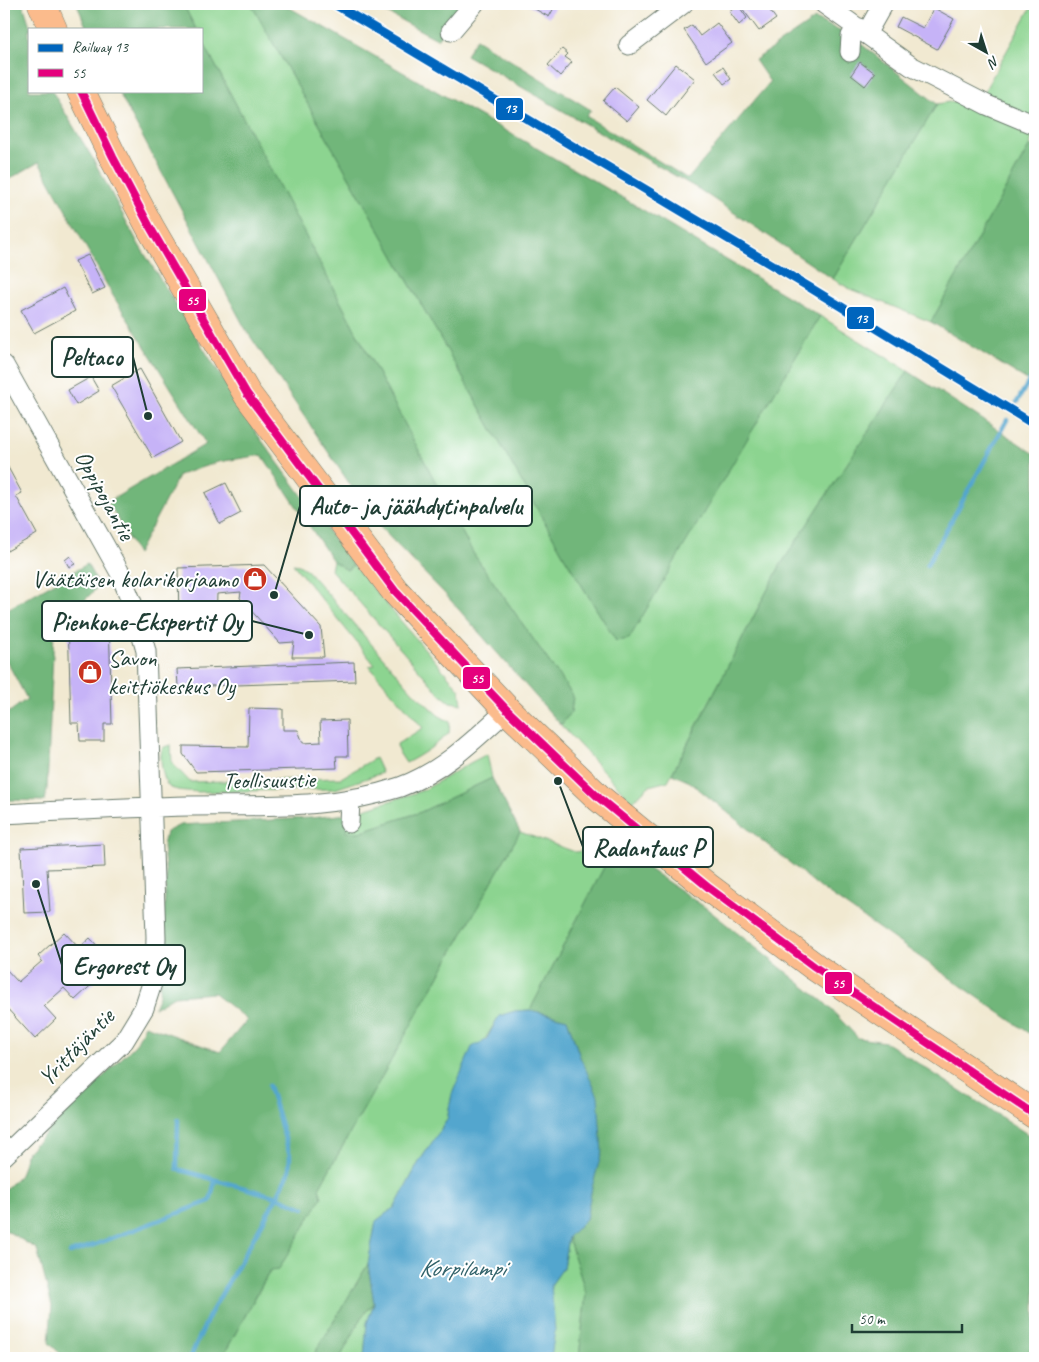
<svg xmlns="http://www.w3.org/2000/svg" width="1039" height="1362" viewBox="0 0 1039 1362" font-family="Caveat,sans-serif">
<rect width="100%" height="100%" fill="#fff"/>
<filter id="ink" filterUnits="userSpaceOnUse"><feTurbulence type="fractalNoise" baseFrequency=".02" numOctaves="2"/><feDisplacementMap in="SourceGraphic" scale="10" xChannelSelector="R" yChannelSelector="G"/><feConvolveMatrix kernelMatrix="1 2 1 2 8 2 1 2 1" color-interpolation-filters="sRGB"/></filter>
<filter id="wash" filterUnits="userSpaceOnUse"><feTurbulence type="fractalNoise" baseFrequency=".0096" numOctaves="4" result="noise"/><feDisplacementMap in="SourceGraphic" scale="20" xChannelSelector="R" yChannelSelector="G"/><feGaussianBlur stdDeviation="1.12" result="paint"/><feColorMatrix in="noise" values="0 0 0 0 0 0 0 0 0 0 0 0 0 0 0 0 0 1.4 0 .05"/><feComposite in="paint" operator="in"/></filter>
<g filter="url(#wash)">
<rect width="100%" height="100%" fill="#f1e9d1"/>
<path fill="#8cd490" stroke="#568862" d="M183,4H251L565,558L616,641L629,638L820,316L908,371L780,566L668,781L649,786L632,802L561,725L571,712L573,696L473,553L201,38V29H196Z
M1033,4H1035V125L1030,145L931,322L850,289L833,279L937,104L981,97Z
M333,561L347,570L353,565L460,690L462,704L450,702L440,694L331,570Z
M293,564L299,565L307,570L412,691L438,715L450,722L449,733C436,745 422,755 406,763L398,751L397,744L423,728L369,666L375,665Z
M171,745L172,763L190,782L341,778L375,758L382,773L335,789L198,792C190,791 176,791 169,787C163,782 158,754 163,748C164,747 169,745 171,745Z
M487,754L492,778L421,812L359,832H345L349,823V814L424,790L470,763Z
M520,832L575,852L615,846L530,1010L515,1011L499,1016L452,1094L447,1120L419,1162L395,1207L376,1221L368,1264L312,1358H222L270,1271L37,1249L4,1229V1190L20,1175L27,1152L319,1188Z
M568,1237L586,1293L579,1358H551V1285L563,1268Z
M374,1303L367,1323L364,1358H340L363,1315Z"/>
<path fill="#71b67a" stroke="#487a57" d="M4,4H23L31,29H29V91H52L93,159L139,245L257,434L353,565L347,570L333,561L262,455L218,462L179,475L137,554L108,502L206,444L112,294L39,162L4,182Z
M77,4H183L196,29H87Z
M251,4H280L290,8L603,186L820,316L629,639L616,641L565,558Z
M370,4H464L437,39Z
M815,19L851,36L937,104L833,279L700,190L466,55L476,39L591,110L586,116L688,179L770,82L755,60Z
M201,38L473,553L573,696L571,712L561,725L445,594L376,523L246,330L118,91H201Z
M1030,145L1035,147V380L1029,381L931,322Z
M908,371L1035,454V1037L822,889L690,782L672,774L780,566Z
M87,564L99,586L54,630L47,789L45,801L4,800V716L27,699L4,656V611Z
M492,778L520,832L319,1188L322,1197L279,1269L270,1270L222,1358H65L49,1343L52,1306L37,1249L4,1229V1191L20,1175L27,1152L136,1044L145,1025L220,1052L247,1020L214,993L174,996L154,1008L159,996L166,878L163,846L166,832L180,825L310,818L349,814V823L346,832H359L421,812Z
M615,846L706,908L825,1003L858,1038L885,1042L1035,1139V1358H579L586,1293L568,1237L586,1219L592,1187L580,1057L567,1019L530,1010Z
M368,1264L374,1303L363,1315L340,1358H312Z"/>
<path fill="#53a6ce" stroke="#397281" d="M530,1010L567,1019L580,1057L598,1096L602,1152L592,1187L586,1219L568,1237L563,1268L551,1285L555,1330L551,1358H364L367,1323L374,1303L368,1264L376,1221L395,1207L419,1162L447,1120L452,1094L472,1047L486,1040L499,1016L515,1011Z"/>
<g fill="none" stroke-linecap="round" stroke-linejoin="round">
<path stroke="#53a6ce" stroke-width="4.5" d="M1017,402L1029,381L1035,380
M927,565L1007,420
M178,1120L177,1169L277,1197L304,1208
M70,1253L94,1245L210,1201L215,1181
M190,1358L209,1316L277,1197L289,1172L290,1155L269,1086"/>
</g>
<g id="blocks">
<path fill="#c6b3f7" d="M526,4H556L549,17Z
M739,4H765L776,19L759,31Z
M738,5L747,18L739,25L729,11Z
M934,8L954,19L937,49L896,27L901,17L923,28Z
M717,23L732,43L706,62L684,30L692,25L700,36Z
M562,49L568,54L565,57L572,62L560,76L548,65Z
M860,62L875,73L865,86L851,75Z
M676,64L695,79L666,116L647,100Z
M723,67L731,79L724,84L715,72Z
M615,87L639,107L627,121L603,101Z
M88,255L105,288L92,294L75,261Z
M63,288L75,311L34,333L21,310Z
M140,369L181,442L153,458L111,386Z
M91,377L99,391L76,405L68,390Z
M4,460L22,493L16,496L37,534L7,551L4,545Z
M226,483L241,513L220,524L205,493Z
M70,556L75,564L69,567L65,560Z
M264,565L321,627L324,657H292L294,642L280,643L240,598L241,592L217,594L216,621L179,623L178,568Z
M109,619L112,724H104V741H80L79,723H71L68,620Z
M354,662L355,681L178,687L177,669Z
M249,708L283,709V730H298L303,743L321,742L320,721L347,720L348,756H336L337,768L196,772L183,754V746L248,747Z
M104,844L105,867L47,869L50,912L24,913L21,848Z
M64,932L79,948L90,938L105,954L91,967L100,977L75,1000L64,988L44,1006L56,1019L35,1039L4,1005V970L5,968L18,982L42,961L38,956Z
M50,1353L61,1358H47Z"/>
</g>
</g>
<g filter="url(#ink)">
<use href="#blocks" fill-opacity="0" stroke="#68796b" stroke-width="1"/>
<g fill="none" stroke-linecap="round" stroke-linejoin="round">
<g stroke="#68796b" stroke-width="21">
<path id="minor" d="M824,4L911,66L987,105L1035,125
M451,31L474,4
M866,34L883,4
M629,45L683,4
M850,52L851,36L857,27
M4,365L119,571L133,605L146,651L156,937L155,974L144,1008L124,1041L4,1156
M4,814C66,811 128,807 189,806C260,805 332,810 400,787C442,772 475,739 507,710
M349,823L350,800"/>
</g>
<g stroke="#68796b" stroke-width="29">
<path id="highway" d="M42,4L53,29
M81,91L113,157L150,227L247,394L395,591L507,710L599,798L709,888L815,967L1035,1115"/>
</g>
<use href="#minor" stroke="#fff" stroke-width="19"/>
<use href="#highway" stroke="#fbbb8c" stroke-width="28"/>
<g stroke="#fff" stroke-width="11">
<path id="bus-1" d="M81,91L113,157L150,227L247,394L395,591L507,710L599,798L709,888L815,967L1035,1115"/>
</g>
<use href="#bus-1" stroke="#e5007d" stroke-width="8"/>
<g stroke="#fff" stroke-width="12">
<path id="rail-1" d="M334,4L809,287L1035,425"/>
</g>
<use href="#rail-1" stroke="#0065bd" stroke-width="9"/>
</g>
</g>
<defs>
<g id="shop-disc" transform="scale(1.25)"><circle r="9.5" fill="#c8321e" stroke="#fff"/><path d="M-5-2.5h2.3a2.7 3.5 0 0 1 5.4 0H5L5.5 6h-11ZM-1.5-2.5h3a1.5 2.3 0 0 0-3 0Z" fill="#fff"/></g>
</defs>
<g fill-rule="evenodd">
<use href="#shop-disc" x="255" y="579"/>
<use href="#shop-disc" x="90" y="672"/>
</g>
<g text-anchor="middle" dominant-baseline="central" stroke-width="4" stroke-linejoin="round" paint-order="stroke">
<g font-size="24" fill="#1f3d34" stroke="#fff">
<text transform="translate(105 495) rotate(61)">Oppipojantie</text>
<text transform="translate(269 780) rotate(-1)">Teollisuustie</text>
<text transform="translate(76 1047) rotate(-46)">Yrittäjäntie</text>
</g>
<g font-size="24" fill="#1f3d34" stroke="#fff" text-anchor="end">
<text x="238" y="579">Väätäisen kolarikorjaamo</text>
<text x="108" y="658" text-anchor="start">Savon<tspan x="108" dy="28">keittiökeskus Oy</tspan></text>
</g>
<g font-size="25" font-style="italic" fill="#31626a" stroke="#fff">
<text x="462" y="1268">Korpilampi</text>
</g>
</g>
<path fill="none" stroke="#1f3d34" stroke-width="2" d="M148 416L133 357M274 595L300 506M309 635L252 621M558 781L583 847M36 884L62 965"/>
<g fill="#1f3d34" stroke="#fff" stroke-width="2">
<circle cx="148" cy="416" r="5"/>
<circle cx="274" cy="595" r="5"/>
<circle cx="309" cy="635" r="5"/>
<circle cx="558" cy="781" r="5"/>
<circle cx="36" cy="884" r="5"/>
</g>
<g fill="#fff" stroke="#1f3d34" stroke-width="2">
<rect x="52" y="337" width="81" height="40" rx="5"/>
<rect x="300" y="486" width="232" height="40" rx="5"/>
<rect x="42" y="601" width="210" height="40" rx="5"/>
<rect x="583" y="827" width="130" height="40" rx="5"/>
<rect x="62" y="945" width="123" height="40" rx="5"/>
</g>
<g font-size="25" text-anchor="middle" font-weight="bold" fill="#1f3d34">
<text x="92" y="365">Peltaco</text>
<text x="416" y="514">Auto- ja jäähdytinpalvelu</text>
<text x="147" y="630">Pienkone-Ekspertit Oy</text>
<text x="648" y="856">Radantaus P</text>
<text x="124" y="974">Ergorest Oy</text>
</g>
<g stroke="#fff" stroke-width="2">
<rect x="495" y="97" width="29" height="24" rx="5" fill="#0065bd"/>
<rect x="178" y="288" width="29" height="24" rx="5" fill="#e5007d"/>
<rect x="846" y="306" width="29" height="24" rx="5" fill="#0065bd"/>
<rect x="462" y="666" width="29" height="24" rx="5" fill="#e5007d"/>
<rect x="824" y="971" width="29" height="24" rx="5" fill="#e5007d"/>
</g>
<g font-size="14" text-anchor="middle" font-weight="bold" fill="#fff">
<text x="510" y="113">13</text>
<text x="192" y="305">55</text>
<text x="861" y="323">13</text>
<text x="477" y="683">55</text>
<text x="838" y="988">55</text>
</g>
<rect width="1039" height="1362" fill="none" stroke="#fff" stroke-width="20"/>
<rect x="28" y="28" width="175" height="65" fill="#ffffff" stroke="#a5b1ae"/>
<rect x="38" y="44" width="25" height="8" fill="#0065bd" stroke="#a5b1ae"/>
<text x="72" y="52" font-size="15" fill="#1f3d34">Railway 13</text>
<rect x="38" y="69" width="25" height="8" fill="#e5007d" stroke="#a5b1ae"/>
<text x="72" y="78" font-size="15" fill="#1f3d34">55</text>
<g transform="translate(986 52) rotate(141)" stroke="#ffffff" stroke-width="4" paint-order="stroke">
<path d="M0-4L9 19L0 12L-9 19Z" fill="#1f3d34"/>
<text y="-8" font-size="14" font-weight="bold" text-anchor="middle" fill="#1f3d34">N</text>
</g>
<path d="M852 1324v8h110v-8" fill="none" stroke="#1f3d34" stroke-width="2.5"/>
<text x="859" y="1324" font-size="15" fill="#1f3d34" stroke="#ffffff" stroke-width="4" paint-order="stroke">50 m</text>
</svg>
